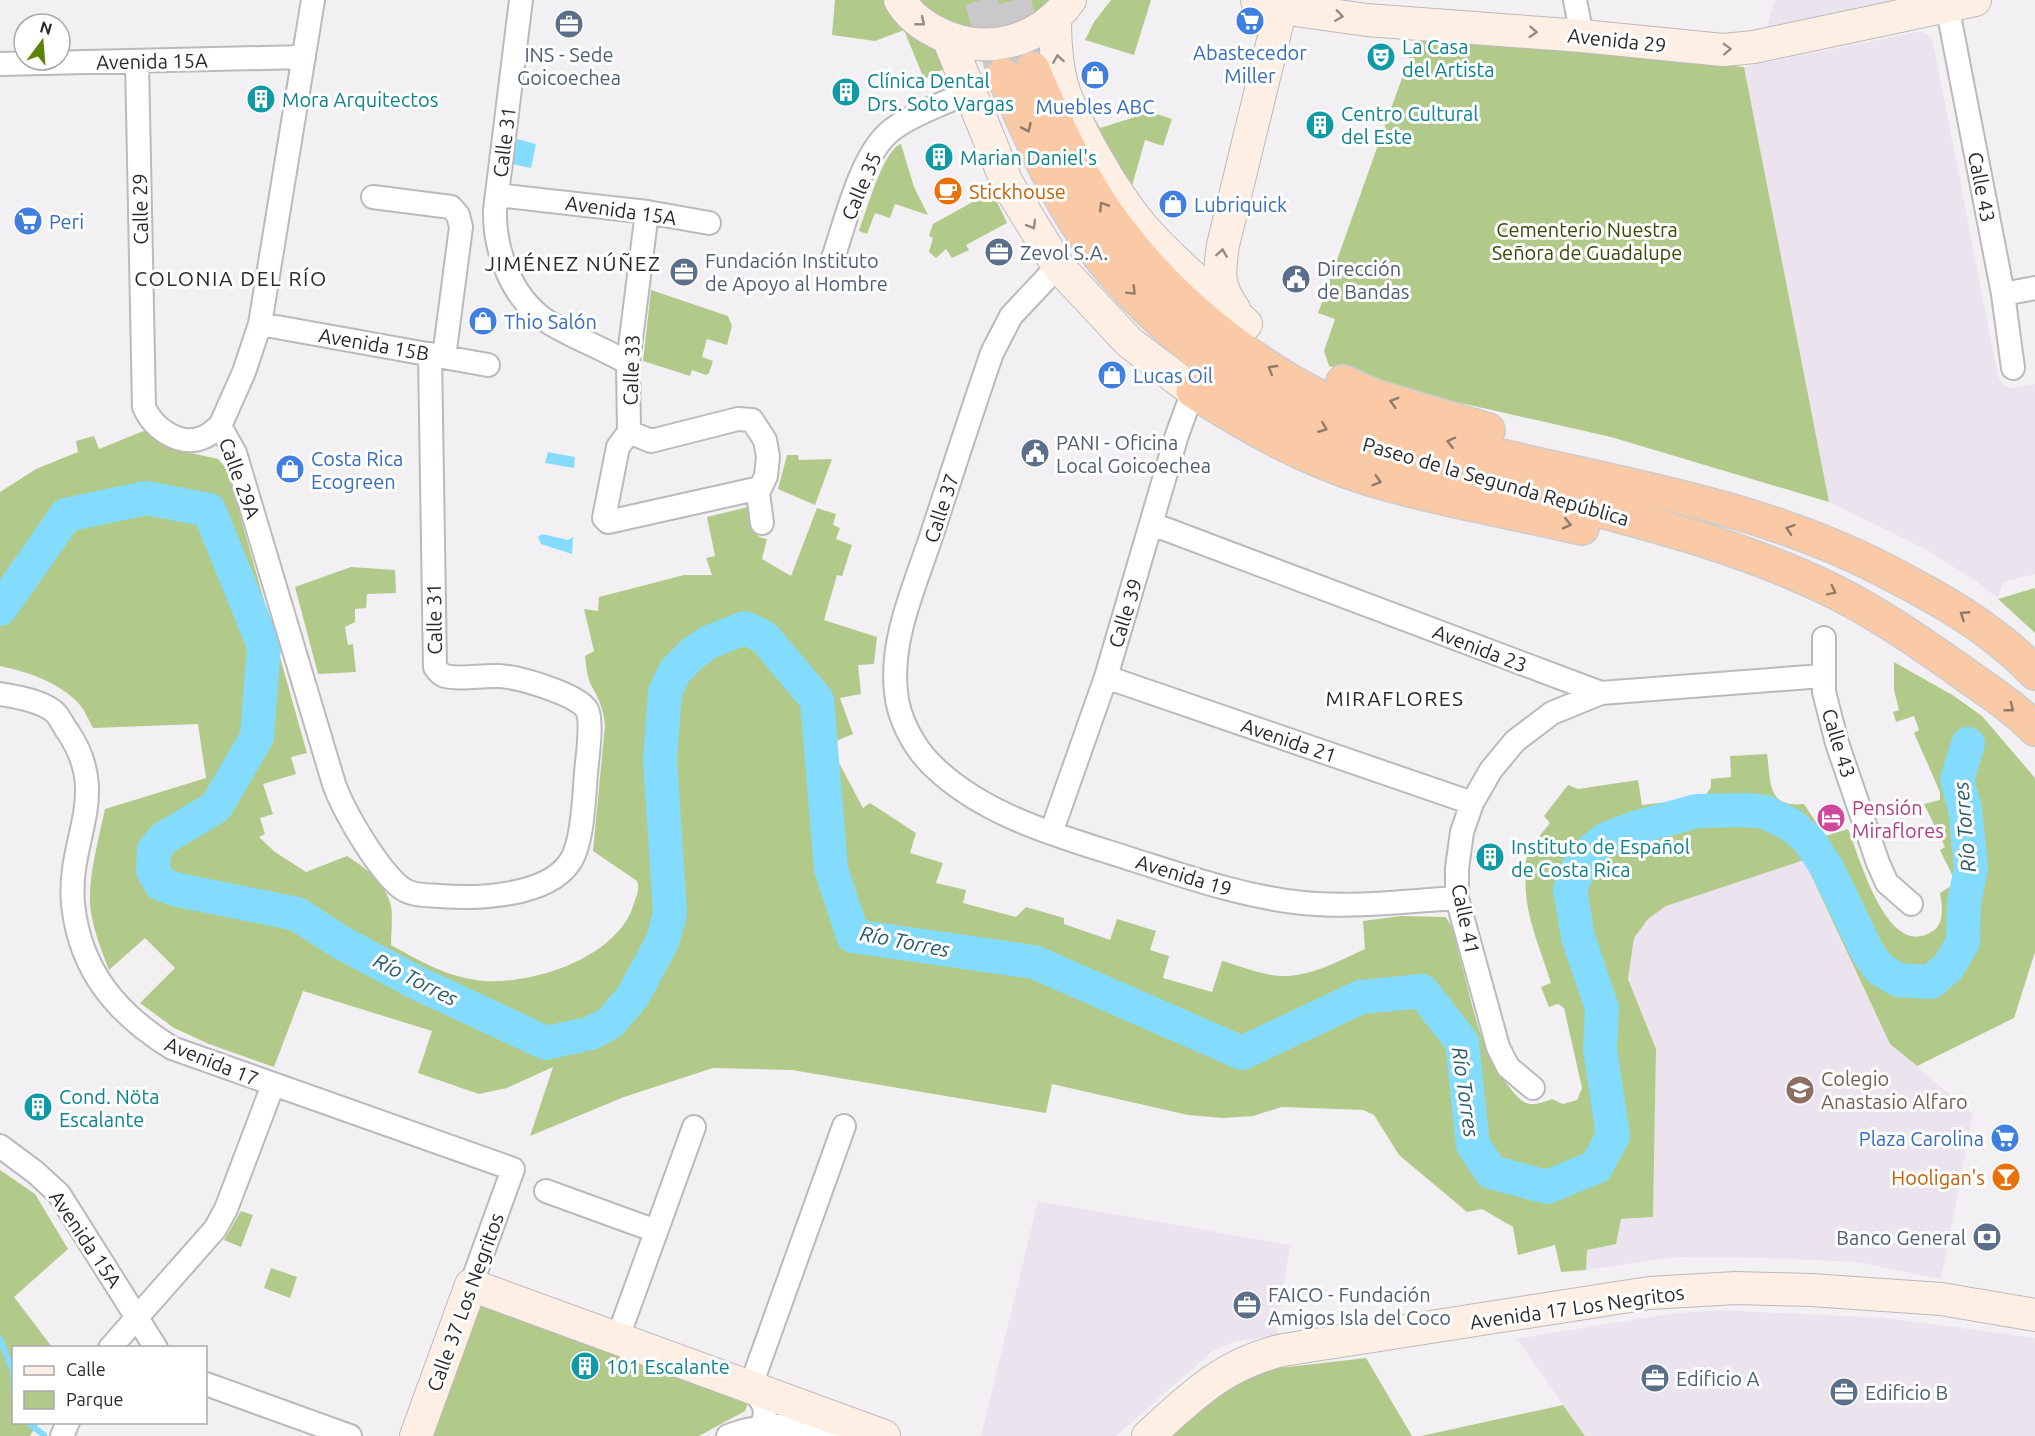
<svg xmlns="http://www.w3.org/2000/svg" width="2035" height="1436" viewBox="0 0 2035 1436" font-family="Ubuntu,sans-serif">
<rect width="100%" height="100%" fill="#f3f0f4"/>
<path fill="#ebe4ee" d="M1775,0H1895L1766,30Z
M1921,31L1930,36L1933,42L1998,376L2003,384L2011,388L2035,384V574L2003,582L1998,599L1976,581L1925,549L1829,502L1744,67Z
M1804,860L1890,1044L1973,1114L1941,1279L1857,1262L1767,1258L1676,1257L1586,1270L1587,1250L1621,1219L1653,1217L1656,1049L1628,979L1634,938L1648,919L1666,906Z
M1038,1201L1290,1245L1276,1336L1236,1341L1214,1350L1116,1436H981Z
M1719,1310L1886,1318L2035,1338V1436H1585L1517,1339L1668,1314Z"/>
<path fill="#b1ca89" d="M835,0H887L930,31L950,66L924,79L904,30L875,41L832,35Z
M910,0H1055L1009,33H957Z
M1111,0H1151L1134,55L1085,40L1094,22Z
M1417,36L1744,67L1829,502L1611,437L1416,393L1329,366L1324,351L1335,319L1318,313Z
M1151,112L1172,119L1163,146L1145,140L1132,186L1123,192L1087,122L1094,118L1100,128Z
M901,144L914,187L928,215L895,204L890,218L875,213L867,234L859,231C866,213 883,150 901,144Z
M992,191L1007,223L966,245L969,250L952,258L946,249L936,258L929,252L933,238L929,236L933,224Z
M651,290L728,316L732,326L727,345L707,339L702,357L713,361L709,373L706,375L692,370L690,376L643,361Z
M146,430L165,442L191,453L218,459L227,469L307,753L291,757L296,774L263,784L273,814L260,818L265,834L259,837L275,852L306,872L347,856C365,867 387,885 391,906C393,918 391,933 391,945C422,962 448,978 485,981C535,984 619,957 634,903C637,895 640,889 637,881L593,851L605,725C603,708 599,699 591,685C587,677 586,664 585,656L594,651L584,609L598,611L599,597L684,575H712L706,558L715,556L707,517L748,507C751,521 750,537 767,539L762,559L791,576L817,508L836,514L833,525L840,528L836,539L852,545L842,576L837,575L824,620L877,637L874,664L858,665L861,694L840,698L853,734L829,744L863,808L870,803L916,833L910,853L943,863L936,883L966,890L963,903L1016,917L1026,907L1064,918V924L1110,940L1117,919L1156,931L1150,950L1169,956L1163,978L1212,992L1222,961C1241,966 1267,977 1286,976C1314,975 1341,960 1365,949L1363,921L1401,916L1445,917C1454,925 1456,944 1459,955C1472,1000 1478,1047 1507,1084C1522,1104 1527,1109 1552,1099L1563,1104L1577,1100L1582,1088L1564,1008L1558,1004L1549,1007L1541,987L1551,983C1541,950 1518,900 1528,866L1525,865L1529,849L1550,823L1544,816L1568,785L1578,789L1638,780L1642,805L1704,798L1711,787V779L1731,777L1730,756L1767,754C1771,783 1767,808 1804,804L1825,836L1848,829C1860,857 1887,962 1933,931C1945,923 1942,905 1940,893L1956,883L1940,850L1945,847L1924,804L1940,800V792L1914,733L1919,730L1914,716L1896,722L1893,712L1899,710L1894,690V662L1954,696L1982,716L2035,778V952L2014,1018L1917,1066L1890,1044L1804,860L1666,906L1648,919L1634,938L1628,979L1656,1049L1653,1217L1621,1219L1616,1244L1587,1250L1586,1270L1561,1272L1555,1245L1518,1255L1513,1227L1482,1209L1467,1212L1399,1155L1374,1115L1363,1110L1282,1107L1253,1116L1223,1118L1188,1115L1052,1084L1046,1113L792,1070L713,1068L624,1097L530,1136L553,1067L507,1088L479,1094L418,1073L432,1031L303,991L274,1067L209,1044L174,1028L140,1003L175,968L145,938L109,970C101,949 91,925 90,902C89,871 99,839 105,809L206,778L198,724L93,728C89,721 85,710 79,704C59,682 28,672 0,666V492L36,469L78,452L76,441L94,436L99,449Z
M787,455H798L799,460L832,459L815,505L778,489Z
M351,567L395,570L396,593L367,594L366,608L355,609V622L345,627L348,645L353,644L356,672L318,674L295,587Z
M2035,588V633L1998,599Z
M0,1170L35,1194L68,1249L14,1297L52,1347L14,1348V1422L38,1423L30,1436H0Z
M241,1211L253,1215L241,1247L224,1240Z
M271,1268L297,1277L290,1298L264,1288Z
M477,1297L747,1397L748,1403L745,1411L699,1436H426Z
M1366,1358L1412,1436H1169L1226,1384L1269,1369Z
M1563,1405L1585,1436H1421Z"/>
<path fill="#83dcfd" d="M517,139L536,144L531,168L512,164Z
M548,452L575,457L574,468L545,463Z
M542,534L568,540L573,537L572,554L541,544L538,537Z"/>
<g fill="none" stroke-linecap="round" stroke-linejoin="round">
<path stroke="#83dcfd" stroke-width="6" d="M0,1339L13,1372L14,1396
M27,1422L44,1435"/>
<path stroke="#83dcfd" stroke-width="34" d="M0,609L66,515L146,498L209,510L264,646L257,737L216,807L164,838L154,850L153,871L161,884L178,890L297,914L340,942L417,983L546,1043L591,1033L610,1023L633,996L663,940L670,913L660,759L665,692L675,671L692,654L709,642L745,628L764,637L817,700L831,869L853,936L1034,962L1242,1053L1361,997L1422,991L1462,1042L1473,1145L1491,1172L1547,1187L1596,1167L1613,1136L1600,1049L1602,1008L1578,937L1570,890L1582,858L1606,839L1638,827L1697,811L1746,810L1765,812L1791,825L1808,839L1827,868L1868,953L1880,969L1898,980L1931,982L1949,966L1963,942L1964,903L1971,868L1965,809L1957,780L1968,744"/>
<path stroke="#cbc8cc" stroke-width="33" stroke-dasharray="33 16" stroke-linecap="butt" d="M981,0L1002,70
M1014,0L1033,69"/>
<g stroke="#bbb9bc" stroke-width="26">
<path id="street" d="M313,0L260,324L244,372L220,426L235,453L334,784C344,812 377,868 400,887C411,896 426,895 439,896C476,899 547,897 570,862C583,843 584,796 586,773C587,759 593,722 587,710C578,694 518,677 499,676C482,675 461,680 445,676C440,674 438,672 435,667L430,354
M521,0L495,210C494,250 511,296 545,320C571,337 601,347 628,363
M1575,0L1582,36
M1947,5L2003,294L2013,368
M137,61L144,407C153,428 180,448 204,437C210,435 215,429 220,426
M0,64L304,57
M497,195L647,212L709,223
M373,197L451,207L458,215L461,227L444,357
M647,212L628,363L629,432L618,447L604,518L608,522L760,488
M833,258C846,221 861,152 893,129C914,113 944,104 968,92
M1058,266L1011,316L992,353C971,414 951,476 931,537C915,586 890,639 896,692C898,718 914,748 933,766C986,818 1066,838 1134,860C1190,878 1245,897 1303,903C1353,908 1407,901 1457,898
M2003,294L2035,288
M260,324L488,365
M629,432L651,441L738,419L752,420L765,440L768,457L766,476L758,493L762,523
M1152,524L1601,693L1822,676
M1824,638V692L1837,743L1878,863L1887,883L1911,904
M1106,677L1472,803
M0,694C16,697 38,700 52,710C59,714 63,726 68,732C111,796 67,838 73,904C80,971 117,1014 172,1048L513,1169L471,1285
M1051,833L1106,677L1177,435L1193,391
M1533,1088L1508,1067L1498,1047L1457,898V868L1462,832L1472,803L1491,770L1515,741L1552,713L1601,693
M0,1146L35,1172L59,1194L156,1348
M546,1191L656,1231
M618,1337L694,1127
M110,1348L215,1229L226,1209L273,1085
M206,1384L350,1436
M761,1426C770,1409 762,1400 750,1388L844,1126
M62,1436L68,1422
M728,1436C770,1419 806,1428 850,1432"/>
</g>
<g stroke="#bbb9bc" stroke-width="34">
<path id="secondary" d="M900,0C907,13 921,24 934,31C982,57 1038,44 1070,0
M1257,0L1281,8L1367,20L1582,36L1723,50L1754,47L1975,0
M1055,17C1055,42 1056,70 1065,94C1080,133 1113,191 1140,224C1172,261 1210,292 1246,324
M948,38L1007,183L1058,266L1129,342L1193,391
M1234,309C1217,285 1219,274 1223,245L1281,8
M416,1436L471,1285L884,1436
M1148,1436C1192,1396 1223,1364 1283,1350L1649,1293L1736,1288L1811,1290L1941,1299L2035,1315"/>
</g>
<g stroke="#ccc" stroke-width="36">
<path id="highway" d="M1033,69C1056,124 1080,178 1116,226C1181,314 1286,393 1390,426C1553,478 1730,490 1884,570C1938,598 1993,628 2035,673
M1003,75C1034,144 1061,212 1111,270C1159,326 1229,383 1295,416C1360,449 1432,465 1501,484C1613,515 1731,540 1835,592C1879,614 1919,642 1959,670C1985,689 2013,706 2035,729
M1343,382L1374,396L1488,430
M1193,391C1246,426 1304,458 1364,477C1435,499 1509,511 1582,528"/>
</g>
<use href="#street" stroke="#fff" stroke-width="22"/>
<use href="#secondary" stroke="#feefe4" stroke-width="32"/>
<use href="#highway" stroke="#facaa6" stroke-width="33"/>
</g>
<defs><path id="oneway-chevron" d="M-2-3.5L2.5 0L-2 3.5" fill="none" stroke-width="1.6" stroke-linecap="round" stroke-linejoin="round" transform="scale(1.5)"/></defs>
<g stroke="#948c87">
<use href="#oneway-chevron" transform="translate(1339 16) rotate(8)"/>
<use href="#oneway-chevron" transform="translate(921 22) rotate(39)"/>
<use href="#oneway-chevron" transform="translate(1533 32) rotate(4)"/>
<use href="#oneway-chevron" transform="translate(1727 49) rotate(-2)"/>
<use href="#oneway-chevron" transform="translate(1058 59) rotate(-99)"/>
<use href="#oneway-chevron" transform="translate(1032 225) rotate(59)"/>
<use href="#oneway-chevron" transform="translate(1222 253) rotate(-81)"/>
</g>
<g stroke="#927a68">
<use href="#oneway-chevron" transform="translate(1027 128) rotate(66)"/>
<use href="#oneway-chevron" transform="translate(1103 206) rotate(-123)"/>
<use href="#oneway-chevron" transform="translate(1132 291) rotate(45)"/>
<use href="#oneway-chevron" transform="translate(1272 369) rotate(-149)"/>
<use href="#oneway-chevron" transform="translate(1394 402) rotate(-164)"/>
<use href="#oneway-chevron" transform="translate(1323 428) rotate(22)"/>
<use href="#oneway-chevron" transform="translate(1451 442) rotate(-166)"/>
<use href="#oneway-chevron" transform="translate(1377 481) rotate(16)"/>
<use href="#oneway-chevron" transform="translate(1567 524) rotate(13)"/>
<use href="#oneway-chevron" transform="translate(1790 529) rotate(-161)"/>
<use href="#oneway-chevron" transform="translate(1832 591) rotate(26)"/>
<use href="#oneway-chevron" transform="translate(1964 615) rotate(-147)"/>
<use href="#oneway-chevron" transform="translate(2010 708) rotate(38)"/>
</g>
<defs>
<g id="supermarket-disc" transform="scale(1.5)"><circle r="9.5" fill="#3f7fe0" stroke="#fff"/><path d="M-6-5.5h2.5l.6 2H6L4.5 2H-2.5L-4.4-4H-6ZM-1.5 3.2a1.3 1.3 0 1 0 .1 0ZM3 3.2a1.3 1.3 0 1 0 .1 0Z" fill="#fff"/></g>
<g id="office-disc" transform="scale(1.5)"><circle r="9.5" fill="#5c6f8a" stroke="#fff"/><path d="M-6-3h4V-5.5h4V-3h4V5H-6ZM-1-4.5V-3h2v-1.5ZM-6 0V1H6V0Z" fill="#fff"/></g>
<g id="theatre-disc" transform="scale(1.5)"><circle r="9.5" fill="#0f9aa8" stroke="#fff"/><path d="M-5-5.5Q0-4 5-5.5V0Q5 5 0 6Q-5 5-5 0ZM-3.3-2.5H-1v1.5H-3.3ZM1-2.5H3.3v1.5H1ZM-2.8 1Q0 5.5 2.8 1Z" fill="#fff"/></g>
<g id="shop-disc" transform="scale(1.5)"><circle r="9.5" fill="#3f7fe0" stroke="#fff"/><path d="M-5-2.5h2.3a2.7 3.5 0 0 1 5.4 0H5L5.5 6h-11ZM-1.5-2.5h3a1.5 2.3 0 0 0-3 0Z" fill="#fff"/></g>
<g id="building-disc" transform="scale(1.5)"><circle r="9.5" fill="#0f9aa8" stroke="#fff"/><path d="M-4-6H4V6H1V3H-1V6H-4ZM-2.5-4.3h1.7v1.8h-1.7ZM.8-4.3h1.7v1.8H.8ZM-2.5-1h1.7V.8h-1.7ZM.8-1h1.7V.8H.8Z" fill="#fff"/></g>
<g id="cafe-disc" transform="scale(1.5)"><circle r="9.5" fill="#e8710a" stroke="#fff"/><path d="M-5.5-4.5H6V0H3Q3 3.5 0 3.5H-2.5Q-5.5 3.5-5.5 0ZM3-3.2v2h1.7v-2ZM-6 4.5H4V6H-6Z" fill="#fff"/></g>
<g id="civic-disc" transform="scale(1.5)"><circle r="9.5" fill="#5c6f8a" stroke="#fff"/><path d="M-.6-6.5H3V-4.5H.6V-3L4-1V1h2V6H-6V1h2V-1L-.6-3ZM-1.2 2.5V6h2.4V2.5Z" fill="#fff"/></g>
<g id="hotel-disc" transform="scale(1.5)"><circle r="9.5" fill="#d1479c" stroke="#fff"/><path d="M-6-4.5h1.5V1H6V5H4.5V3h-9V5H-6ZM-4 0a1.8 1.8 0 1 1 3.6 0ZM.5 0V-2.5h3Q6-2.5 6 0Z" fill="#fff"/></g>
<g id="school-disc" transform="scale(1.5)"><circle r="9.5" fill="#8d6e63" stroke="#fff"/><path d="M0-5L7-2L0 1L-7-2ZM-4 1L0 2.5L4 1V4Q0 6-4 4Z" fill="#fff"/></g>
<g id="bar-disc" transform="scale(1.5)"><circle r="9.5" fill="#e8710a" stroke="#fff"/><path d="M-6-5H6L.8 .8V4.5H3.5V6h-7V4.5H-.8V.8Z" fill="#fff"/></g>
<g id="bank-disc" transform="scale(1.5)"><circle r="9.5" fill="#5c6f8a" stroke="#fff"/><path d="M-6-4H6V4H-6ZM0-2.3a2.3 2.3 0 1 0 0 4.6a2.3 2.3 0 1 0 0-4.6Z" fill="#fff"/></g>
</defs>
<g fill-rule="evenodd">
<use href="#supermarket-disc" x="1250" y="21"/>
<use href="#office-disc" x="569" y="24"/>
<use href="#theatre-disc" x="1381" y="57"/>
<use href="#shop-disc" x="1095" y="75"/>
<use href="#building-disc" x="846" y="92"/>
<use href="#building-disc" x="261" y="99"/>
<use href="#building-disc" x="1320" y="125"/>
<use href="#building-disc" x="939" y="157"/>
<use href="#cafe-disc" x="948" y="191"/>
<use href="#shop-disc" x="1173" y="204"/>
<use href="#supermarket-disc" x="28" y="221"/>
<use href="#office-disc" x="999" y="252"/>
<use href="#office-disc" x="684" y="272"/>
<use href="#civic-disc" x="1296" y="279"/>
<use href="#shop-disc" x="483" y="321"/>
<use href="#shop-disc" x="1112" y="375"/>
<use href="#civic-disc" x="1035" y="453"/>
<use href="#shop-disc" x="290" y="469"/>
<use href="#hotel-disc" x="1831" y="818"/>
<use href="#building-disc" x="1490" y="857"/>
<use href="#school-disc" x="1800" y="1090"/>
<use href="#building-disc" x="38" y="1107"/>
<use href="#supermarket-disc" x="2005" y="1138"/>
<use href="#bar-disc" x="2006" y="1177"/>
<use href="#bank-disc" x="1987" y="1237"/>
<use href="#office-disc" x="1247" y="1305"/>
<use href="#building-disc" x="585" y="1366"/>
<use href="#office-disc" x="1655" y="1378"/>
<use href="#office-disc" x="1844" y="1392"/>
</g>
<g text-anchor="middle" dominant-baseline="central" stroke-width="6" stroke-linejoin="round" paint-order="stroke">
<g font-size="20" fill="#2a292a" stroke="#fff">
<text transform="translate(1617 40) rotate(6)">Avenida 29</text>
<text transform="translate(152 61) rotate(-1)">Avenida 15A</text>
<text transform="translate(504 142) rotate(-83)">Calle 31</text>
<text transform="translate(861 186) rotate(-67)">Calle 35</text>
<text transform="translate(1982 187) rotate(79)">Calle 43</text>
<text transform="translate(140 209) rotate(-91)">Calle 29</text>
<text transform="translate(621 210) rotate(8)">Avenida 15A</text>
<text transform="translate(374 344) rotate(10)">Avenida 15B</text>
<text transform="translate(631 370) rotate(-88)">Calle 33</text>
<text transform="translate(240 478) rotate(70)">Calle 29A</text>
<text transform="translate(1496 481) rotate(16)">Paseo de la Segunda República</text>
<text transform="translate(941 508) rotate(-72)">Calle 37</text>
<text transform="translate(1125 613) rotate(-73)">Calle 39</text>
<text transform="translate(434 619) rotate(-91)">Calle 31</text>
<text transform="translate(1480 648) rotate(21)">Avenida 23</text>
<text transform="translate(1289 740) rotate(19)">Avenida 21</text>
<text transform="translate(1839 743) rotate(73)">Calle 43</text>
<text transform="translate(1184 875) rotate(17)">Avenida 19</text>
<text transform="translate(1466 919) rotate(78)">Calle 41</text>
<text transform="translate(212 1061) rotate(22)">Avenida 17</text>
<text transform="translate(86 1239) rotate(56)">Avenida 15A</text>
<text transform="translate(465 1302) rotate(-70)">Calle 37 Los Negritos</text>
<text transform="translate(1577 1307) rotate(-8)">Avenida 17 Los Negritos</text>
</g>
<g font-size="20" fill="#0d838f" stroke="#fff" text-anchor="start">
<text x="1402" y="46">La Casa<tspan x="1402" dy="23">del Artista</tspan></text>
<text x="867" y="80">Clínica Dental<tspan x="867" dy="23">Drs. Soto Vargas</tspan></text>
<text x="282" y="99">Mora Arquitectos</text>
<text x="1341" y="113">Centro Cultural<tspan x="1341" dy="23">del Este</tspan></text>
<text x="960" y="157">Marian Daniel's</text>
<text x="1511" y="846">Instituto de Español<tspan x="1511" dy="23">de Costa Rica</tspan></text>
<text x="59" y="1096">Cond. Nöta<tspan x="59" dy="23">Escalante</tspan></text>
<text x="606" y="1366">101 Escalante</text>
</g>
<g font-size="20" fill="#366cbe" stroke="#fff" text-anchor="start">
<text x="1250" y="52" text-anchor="middle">Abastecedor<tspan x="1250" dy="23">Miller</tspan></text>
<text x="1095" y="106" text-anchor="middle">Muebles ABC</text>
<text x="1194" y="204">Lubriquick</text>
<text x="49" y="221">Peri</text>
<text x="504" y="321">Thio Salón</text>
<text x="1133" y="375">Lucas Oil</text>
<text x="311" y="458">Costa Rica<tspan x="311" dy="23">Ecogreen</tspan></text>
<text x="1984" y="1138" text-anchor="end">Plaza Carolina</text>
</g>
<g font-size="20" fill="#4e5e75" stroke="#fff" text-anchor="start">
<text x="569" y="54" text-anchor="middle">INS - Sede<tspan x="569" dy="23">Goicoechea</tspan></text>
<text x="1020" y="252">Zevol S.A.</text>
<text x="705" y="260">Fundación Instituto<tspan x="705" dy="23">de Apoyo al Hombre</tspan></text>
<text x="1317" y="268">Dirección<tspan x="1317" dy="23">de Bandas</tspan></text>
<text x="1056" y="442">PANI - Oficina<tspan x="1056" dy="23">Local Goicoechea</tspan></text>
<text x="1966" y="1237" text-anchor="end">Banco General</text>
<text x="1268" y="1294">FAICO - Fundación<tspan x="1268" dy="23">Amigos Isla del Coco</tspan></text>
<text x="1676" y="1378">Edificio A</text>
<text x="1865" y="1392">Edificio B</text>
</g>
<g font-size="20" fill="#c56008" stroke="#fff" text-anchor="start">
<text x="969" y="191">Stickhouse</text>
<text x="1985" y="1177" text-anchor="end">Hooligan's</text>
</g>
<g font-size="20" fill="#364905" stroke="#fff">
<text x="1587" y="229">Cementerio Nuestra<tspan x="1587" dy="23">Señora de Guadalupe</tspan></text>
</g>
<g font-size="20" fill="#b23c85" stroke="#fff" text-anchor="start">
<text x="1852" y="807">Pensión<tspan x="1852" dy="23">Miraflores</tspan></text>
</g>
<g font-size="20" fill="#785e54" stroke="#fff" text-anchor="start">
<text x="1821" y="1078">Colegio<tspan x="1821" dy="23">Anastasio Alfaro</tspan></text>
</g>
<g font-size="21" letter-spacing="1.5" fill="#2a292a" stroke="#fff">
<text x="573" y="263">JIMÉNEZ NÚÑEZ</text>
<text x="231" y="278">COLONIA DEL RÍO</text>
<text x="1395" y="698">MIRAFLORES</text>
</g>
<g font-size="21" font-style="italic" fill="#285a6c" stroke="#fff">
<text transform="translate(1964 827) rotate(-95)">Río Torres</text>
<text transform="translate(905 941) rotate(11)">Río Torres</text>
<text transform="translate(416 979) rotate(27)">Río Torres</text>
<text transform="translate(1466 1092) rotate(82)">Río Torres</text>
</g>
</g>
<rect x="12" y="1346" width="195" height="78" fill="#ffffff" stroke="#aaa9aa" stroke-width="1.5"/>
<rect x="24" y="1366" width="30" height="9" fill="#feefe4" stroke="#aaa9aa" stroke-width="1.5"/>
<text x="66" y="1376" font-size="18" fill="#2a292a">Calle</text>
<rect x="24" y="1391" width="30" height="18" fill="#b1ca89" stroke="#aaa9aa" stroke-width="1.5"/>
<text x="66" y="1406" font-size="18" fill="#2a292a">Parque</text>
<g transform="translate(42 42) rotate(16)"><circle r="28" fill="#ffffff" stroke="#aaa9aa" stroke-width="1.5"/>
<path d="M0-4.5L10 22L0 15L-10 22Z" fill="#5c8304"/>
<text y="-9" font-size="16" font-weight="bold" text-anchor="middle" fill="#2a292a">N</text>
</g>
</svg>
